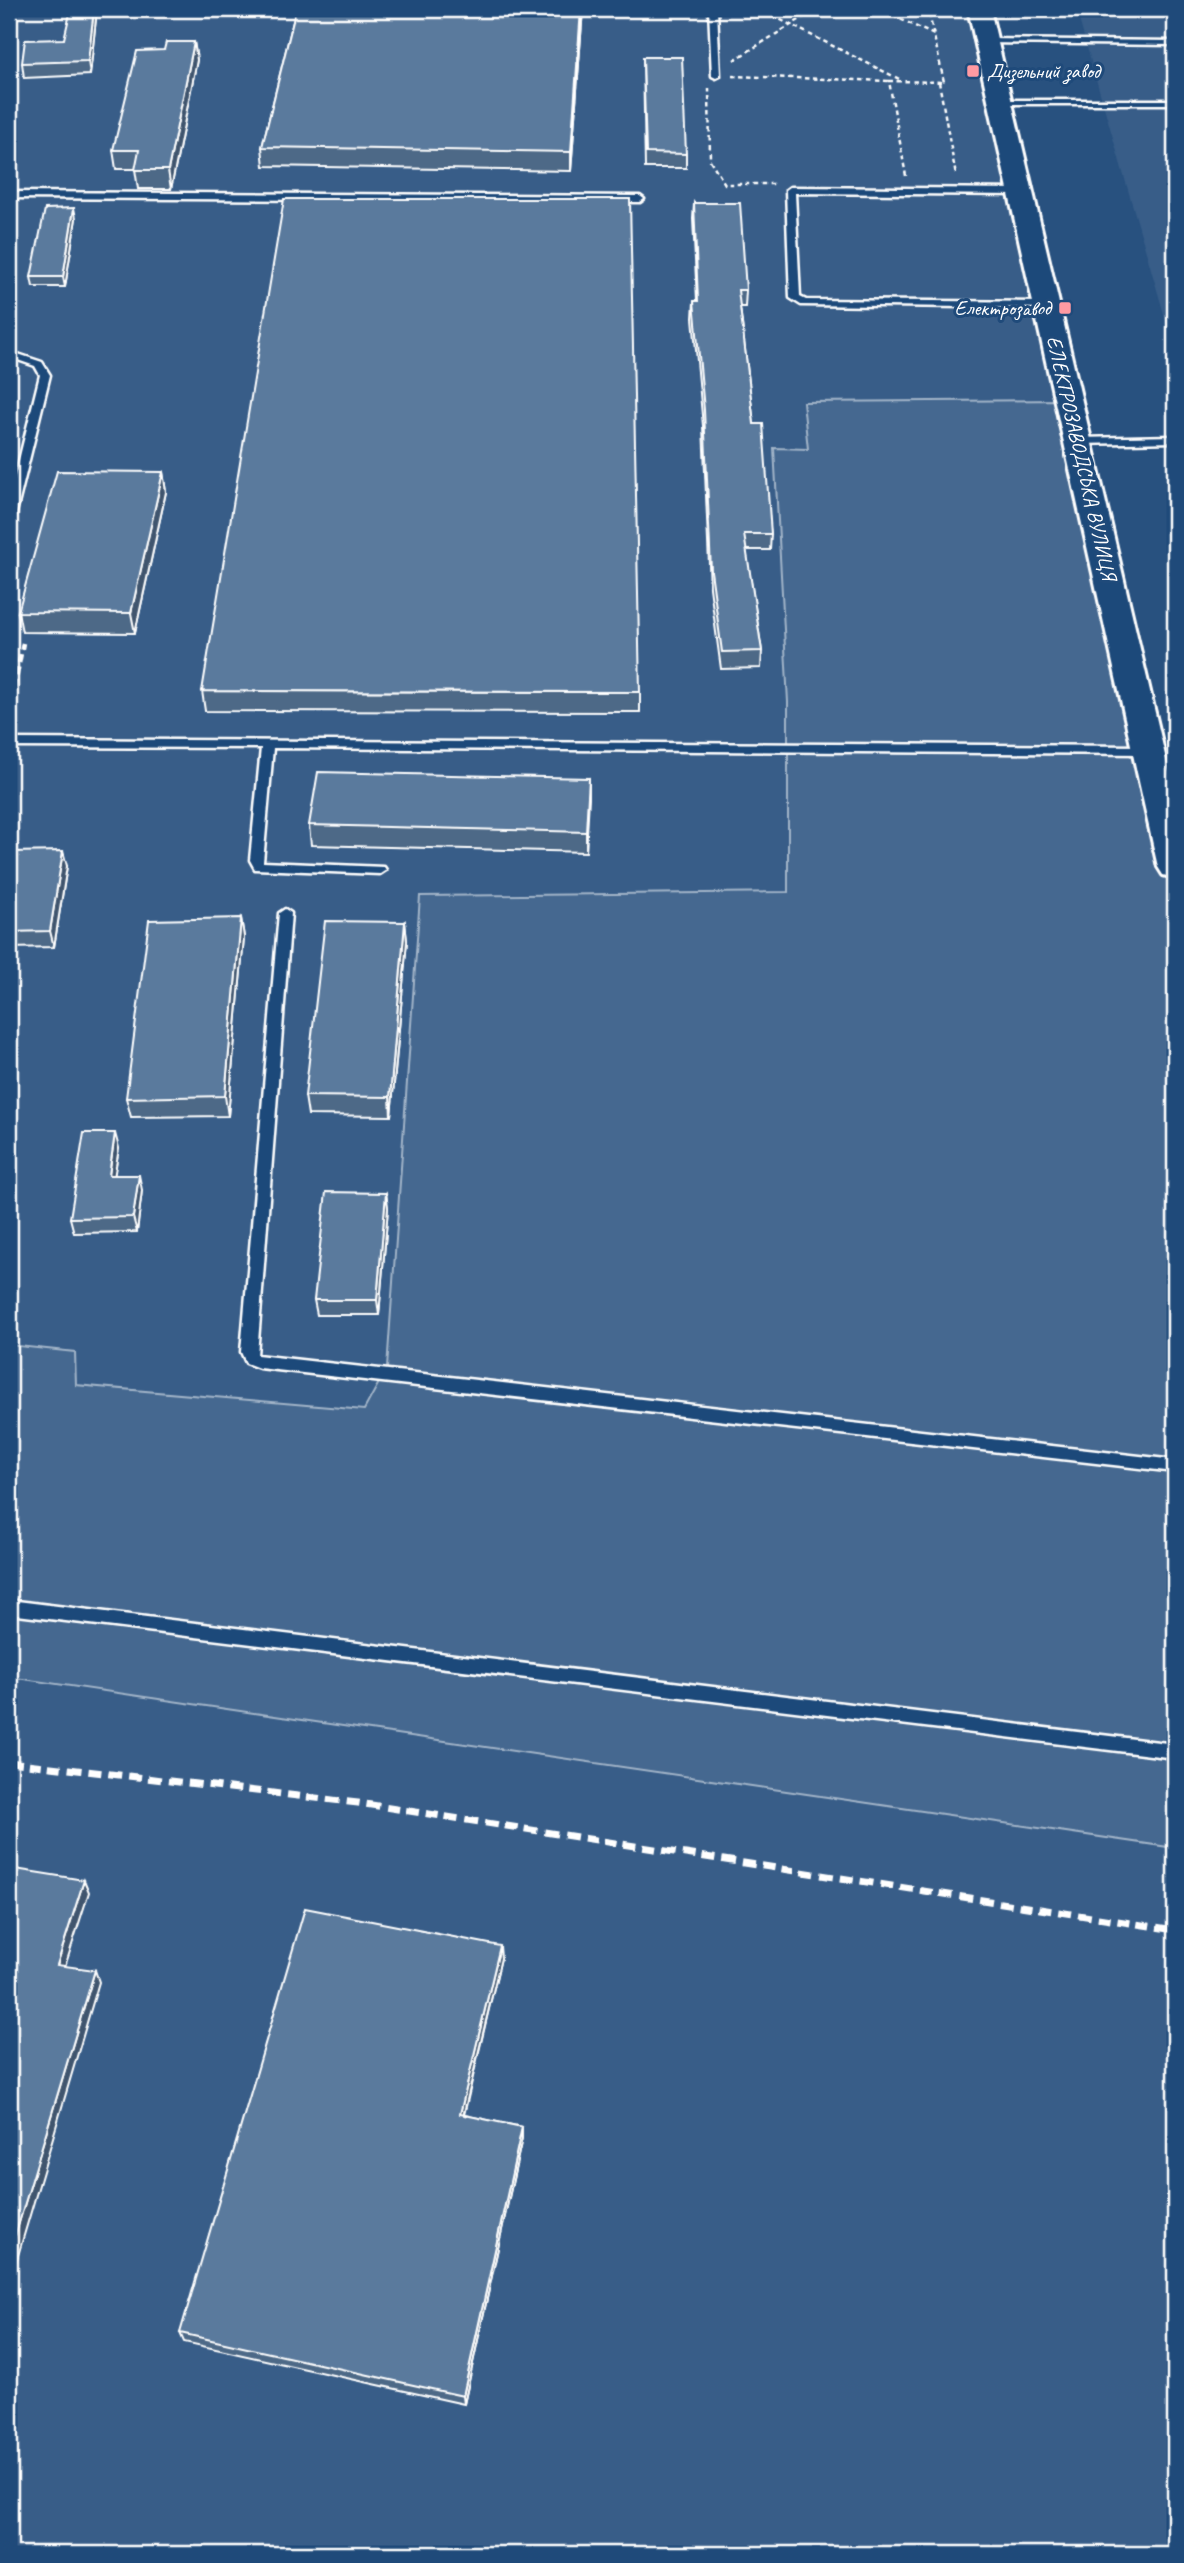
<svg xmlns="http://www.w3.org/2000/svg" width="1184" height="2563" viewBox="0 0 1184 2563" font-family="Caveat,sans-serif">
<rect width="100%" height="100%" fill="#28517f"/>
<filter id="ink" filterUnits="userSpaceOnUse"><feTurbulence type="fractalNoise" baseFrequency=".0143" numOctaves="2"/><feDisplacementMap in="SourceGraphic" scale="14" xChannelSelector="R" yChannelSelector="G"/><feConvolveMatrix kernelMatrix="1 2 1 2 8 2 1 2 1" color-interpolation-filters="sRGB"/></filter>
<g filter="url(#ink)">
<path fill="#375d88" d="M9,9H979L1068,400L803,402L808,449L788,702V892L420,896L387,1368L364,1410L76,1385L75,1352L9,1345Z
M1076,9H1175V352L1102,100Z
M9,1677L1175,1848V2554H9Z"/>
<path fill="#446890" stroke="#a2b4c8" stroke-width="2" d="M1068,400L1175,867V1848L9,1677V1345L75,1352L76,1385L364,1410L387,1368L420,896L788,892V702L774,448L808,449L803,402Z"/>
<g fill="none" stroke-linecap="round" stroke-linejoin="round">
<g stroke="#fff" stroke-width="5">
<path id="service" d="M709,9H717L720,76L716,78L712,76Z
M987,39L1175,41V45L984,43L983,41Z
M997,100H1175V104H997Z
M790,187L1021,189L1025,192L1021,195L795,193L800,297L806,300L1047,302L1052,305L1047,308L801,305L790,298L786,190Z
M9,192L640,196L644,199L640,202L9,198Z
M9,351L42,362L50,375L14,521L9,524V501L40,375L35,366L9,357Z
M1175,436V442L1078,444L1073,441L1078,438Z
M9,739L1148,746L1154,750L1148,754L273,748L263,862L384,867L386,870L380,874L255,869L250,860L261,748L9,747Z
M285,909L291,913L257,1355L1175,1460V1472L259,1368L246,1363L241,1352L279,913Z
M9,1600L1175,1744V1758L9,1614Z"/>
</g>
<g stroke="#fff" stroke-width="6">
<path id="secondary" d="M968,9H990L1175,798V878L1163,875L1158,867Z"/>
</g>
<path stroke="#fff" stroke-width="2.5" stroke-dasharray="4.5 3.5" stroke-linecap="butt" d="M759,9L899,79
M879,9L934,35
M734,60L817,9
M732,76L889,81
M939,82L956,176
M709,88L710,160L725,184H774
M906,176L889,81L944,82L928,9"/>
<use href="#service" fill="#1f4a7a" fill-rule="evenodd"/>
<use href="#secondary" fill="#1f4a7a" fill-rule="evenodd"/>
<path stroke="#fff" stroke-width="4.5" stroke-dasharray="9 4.5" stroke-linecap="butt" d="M9,716L23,643"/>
<path stroke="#fff" stroke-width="7" stroke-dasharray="13 7" stroke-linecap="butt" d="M9,1762L358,1803L1175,1930"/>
</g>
<path fill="#4d6987" stroke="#fff" stroke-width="2" d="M97,9L90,75L24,78L22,63L64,39Z
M296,9H583L571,171L264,166L262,147Z
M194,42L197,60L171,189H138L135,169H116L113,150L164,50Z
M643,57L686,154V168H645Z
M694,203L746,290L745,307H740L754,424L771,534L770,550H746L762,651L761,668L721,669L710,588L703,426L693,318L694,301H697L693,219Z
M76,218L65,287H33L31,277Z
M163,472L166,492L135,633L22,632L18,612Z
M202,691L640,692V712L205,711Z
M589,778L586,852L311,845L309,825Z
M9,852L67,866L54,947L9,948Z
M241,918L244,937L228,1116L131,1117L126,1098Z
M405,922L407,941L391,1116L308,1115L305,1096Z
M119,1148L114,1175L142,1190L137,1232L74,1233L70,1218Z
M386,1193L388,1208L379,1315H317L314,1300Z
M501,1958L464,2115L522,2127V2138L464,2404L184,2342L180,2333Z"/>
<path fill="#3f556e" stroke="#fff" stroke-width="2" d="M94,9H97L90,75L88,61Z
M581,9H583L571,171V152Z
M194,42L197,60L171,189L168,170Z
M74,208L76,218L65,287L63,277Z
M163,472L166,492L135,633L131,613Z
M589,778V798L586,852V832Z
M63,851L67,866L54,947L50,931Z
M241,918L244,937L228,1116L225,1096Z
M405,922L407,941L391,1116L390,1097Z
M115,1133L119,1148L112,1190L109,1175Z
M139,1175L142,1190L137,1232L133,1217Z
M386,1193L388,1208L379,1315L377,1300Z
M84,1880L89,1892L62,1976L57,1965Z
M500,1946L501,1958L461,2125L460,2114Z
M95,1970L99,1982L9,2286V2256Z
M522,2127V2138L464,2404L463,2396Z"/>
<path fill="#5a7a9d" stroke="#fff" stroke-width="2" d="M71,9H94L88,61L22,63L25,40L64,39Z
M296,9H581L571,152L262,147Z
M166,42H194L168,170H135L139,150H113L137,51L164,50Z
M643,57H682L686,154L646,153Z
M284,199H630L640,692L202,691Z
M694,203H740L746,290H738L754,424H763L771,534H744L762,651L722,652L711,571L704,410L694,301H698Z
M74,208L63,277H31L45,209Z
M57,471L163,472L131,613L18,612Z
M318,772L589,778L586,832L309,825Z
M63,851L50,931L9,932V852Z
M241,918L225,1096L126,1098L149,920Z
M325,921L405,922L390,1097L305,1096Z
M84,1133H115L109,1175H139L133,1217L70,1218Z
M326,1192L386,1193L377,1300H314Z
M9,1868L84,1880L57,1965L95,1970L9,2256Z
M305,1908L500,1946L460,2114L522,2127L463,2396L180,2333Z"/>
</g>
<g fill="#ff9aa2" stroke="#1f4a7a" stroke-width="2.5">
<rect x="966" y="64" width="14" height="14" rx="3.5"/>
<rect x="1058" y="301" width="14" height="14" rx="3.5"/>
</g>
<g text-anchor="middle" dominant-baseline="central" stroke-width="6" stroke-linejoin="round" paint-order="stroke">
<g font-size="21" fill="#fff" stroke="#1f4a7a" text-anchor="start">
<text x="987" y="71">Дизельний завод</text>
<text x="1051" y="308" text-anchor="end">Електрозавод</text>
</g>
<g font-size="21" fill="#fff" stroke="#1f4a7a">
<text transform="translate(1082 458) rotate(77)">ЕЛЕКТРОЗАВОДСЬКА ВУЛИЦЯ</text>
</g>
</g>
<rect width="1184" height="2563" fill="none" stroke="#1f4a7a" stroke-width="35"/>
<rect x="18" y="18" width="1149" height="2528" fill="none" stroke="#fff" stroke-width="2.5" filter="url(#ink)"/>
</svg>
